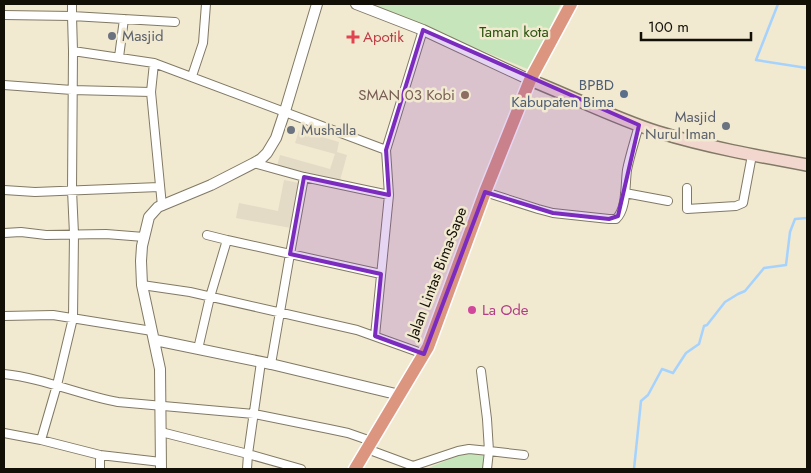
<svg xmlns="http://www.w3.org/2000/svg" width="811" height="473" viewBox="0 0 811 473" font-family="Jost,sans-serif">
<rect width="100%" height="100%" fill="#f2e9d1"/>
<path fill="#e4dbc6" d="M299,130L339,142L337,152L347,155L339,184L277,166L280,155L330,169L335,154L295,143Z
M284,180L299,183L291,228L236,218L239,203L278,211Z"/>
<path fill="#c7e5ba" d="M367,4H561L530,70Z
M469,453L484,455L483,469H426L457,456Z"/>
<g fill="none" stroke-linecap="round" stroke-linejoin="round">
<path stroke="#a5d3fe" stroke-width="2.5" d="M778,4L756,60L807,68
M634,469L641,401L648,395L662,369L673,373L686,353L699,344L704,326L707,325L725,302L738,294L745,291L764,268L786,265L790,232L795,219L807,218"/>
<g stroke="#817964" stroke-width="10">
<path id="minor" d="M72,4V16L175,22
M4,15L72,16L73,51L72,190L74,234L73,318L57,385L41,440
M73,51L154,63L386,150
M119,57L124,19
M154,63L151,92L162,206
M192,76L203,43L206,4
M4,85L72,90L151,92
M254,163L304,177L389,195L375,336
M687,188V209L736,206L743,203L752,155
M4,190L35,192L159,187
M485,192L538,209L553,213L609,219H616C627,209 625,184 627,170C630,155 635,140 639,125
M625,193L668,201
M389,195L386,150L423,30
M4,233L21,232L46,235L106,234L144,237
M207,235L227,240
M142,285L190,292L357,330L424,354
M4,316L53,315L152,331
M198,349L210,297L227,240L381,274
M271,364L290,254L304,177
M481,371L487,419L489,451L524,455
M4,374C43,378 80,395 118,402L254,414L329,429L348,433L371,441
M161,432L248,454L301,469
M4,433L41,440L100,455L161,462
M367,449L413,466L458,451L469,449L489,451L487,469
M100,469V455
M247,469L248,454L261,362"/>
</g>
<g stroke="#817964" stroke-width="12">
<path id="tertiary" d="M356,4L423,30L530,80
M155,340L271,364L400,395
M161,469L160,369L142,285L141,261L142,246L149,217L158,207L211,185L254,163L261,159L267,153L276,138L285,111L317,4"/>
</g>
<g stroke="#817964" stroke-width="14">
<path id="secondary" d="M530,80C573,97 614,118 658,132C707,147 757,156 807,165"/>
</g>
<g stroke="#fff" stroke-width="15">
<path id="trunk" d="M355,469L428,347L485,192L530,80L571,4"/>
</g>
<use href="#minor" stroke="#fff" stroke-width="8"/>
<use href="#tertiary" stroke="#fff" stroke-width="10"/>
<use href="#secondary" stroke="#f2d7cf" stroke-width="11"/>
<use href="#trunk" stroke="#dc9680" stroke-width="12"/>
</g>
<path fill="#7b2cbf" fill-opacity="0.2" stroke="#7b2cbf" stroke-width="4" stroke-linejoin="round" d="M423,30L639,125L618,216L609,219L553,213L485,192L424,354L375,336L381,274L290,254L304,177L389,195L386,150Z"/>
<g fill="#6b7280" stroke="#f2e9d1" stroke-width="2">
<circle cx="112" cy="36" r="5"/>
<circle cx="726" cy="126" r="5"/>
<circle cx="291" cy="130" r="5"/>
</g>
<path fill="#e0444e" stroke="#f2e9d1" stroke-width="2" d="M350.5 29.5h5v5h5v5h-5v5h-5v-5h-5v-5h5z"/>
<circle fill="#5c6f8a" stroke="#f2e9d1" stroke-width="2" cx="624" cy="94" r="5"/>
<circle fill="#8d6e63" stroke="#f2e9d1" stroke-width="2" cx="465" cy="95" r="5"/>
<circle fill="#d1479c" stroke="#f2e9d1" stroke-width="2" cx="472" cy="310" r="5"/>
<g text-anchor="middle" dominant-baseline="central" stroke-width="5" stroke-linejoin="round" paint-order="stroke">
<g font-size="15" fill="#29530d" stroke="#f2e9d1">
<text x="514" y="32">Taman kota</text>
</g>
<g font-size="15" fill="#5b616d" stroke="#f2e9d1" text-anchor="start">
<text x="122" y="36">Masjid</text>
<text x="716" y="117" text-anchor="end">Masjid<tspan x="716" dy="17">Nurul Iman</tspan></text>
<text x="301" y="130">Mushalla</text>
</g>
<g font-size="15" fill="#be3a42" stroke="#f2e9d1" text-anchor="start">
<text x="363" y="37">Apotik</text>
</g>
<g font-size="15" fill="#4e5e75" stroke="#f2e9d1" text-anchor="end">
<text x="614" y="85">BPBD<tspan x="614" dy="17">Kabupaten Bima</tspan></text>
</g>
<g font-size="15" fill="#785e54" stroke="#f2e9d1" text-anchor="end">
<text x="455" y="95">SMAN 03 Kobi</text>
</g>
<g font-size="15" fill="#120f07" stroke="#f2e9d1">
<text transform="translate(437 273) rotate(-69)">Jalan Lintas Bima-Sape</text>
</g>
<g font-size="15" fill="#b23c85" stroke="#f2e9d1" text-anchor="start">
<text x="482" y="310">La Ode</text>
</g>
</g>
<rect width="811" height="473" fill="none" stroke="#120f07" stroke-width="10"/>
<path d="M641 32v8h110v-8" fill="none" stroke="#120f07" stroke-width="2.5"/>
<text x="648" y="32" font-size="15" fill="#120f07" stroke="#f2e9d1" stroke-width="4" paint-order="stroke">100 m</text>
</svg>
